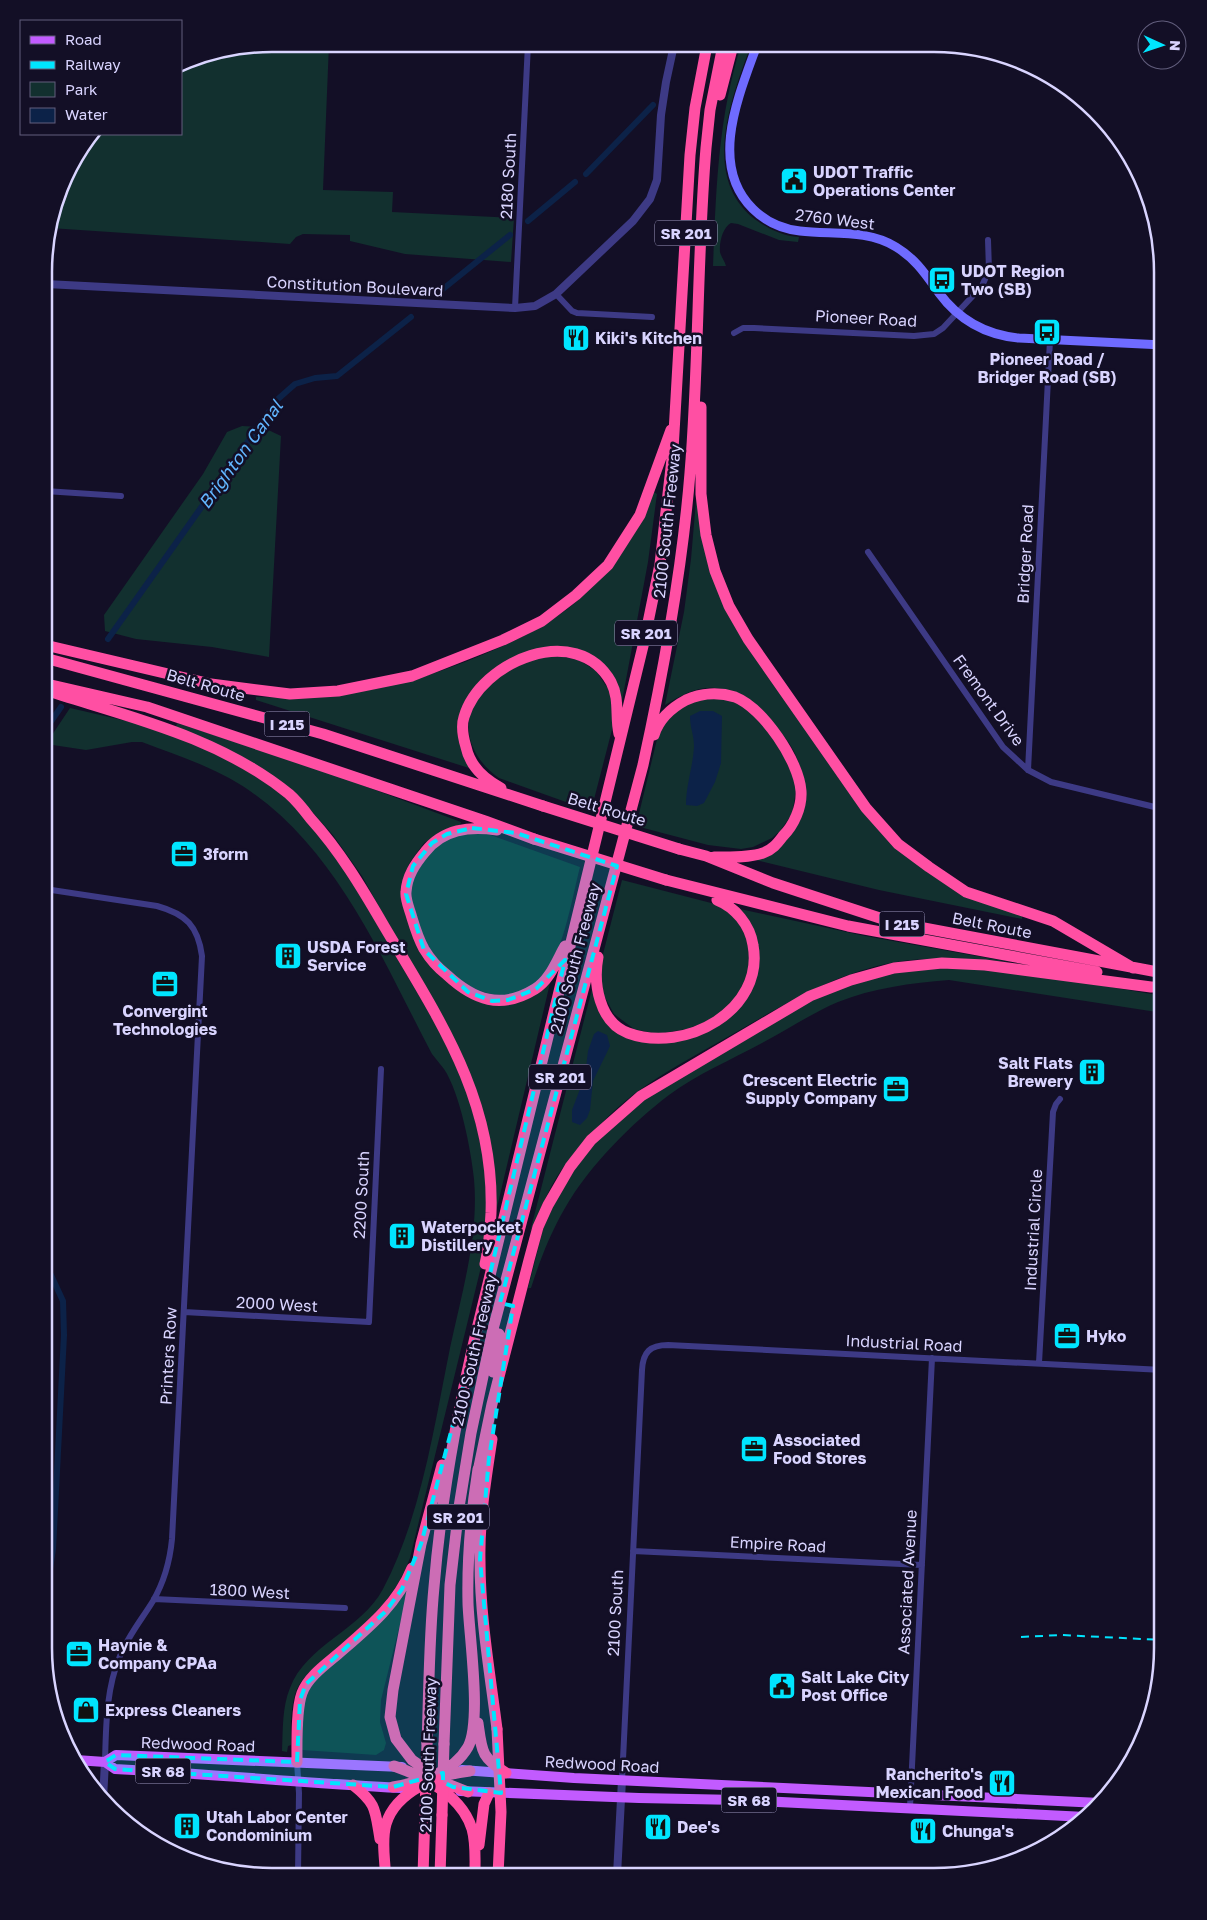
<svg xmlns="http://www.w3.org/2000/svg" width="1207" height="1920" viewBox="0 0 1207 1920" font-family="'Golos Text',sans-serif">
<rect width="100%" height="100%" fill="#130f26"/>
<path fill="#12302f" d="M273,44H329L323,190L393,192L392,212L514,218L511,262L405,254L350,241V235L303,234L296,237L290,244L50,228L68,171L96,134H181V64L185,61Z
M741,45H751C731,99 700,178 756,220C769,229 783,236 799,237L798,242L779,240L738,224L731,223C723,227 719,242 720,252C721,257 725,261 726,266H713C716,190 718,118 741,45Z
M242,426L262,427L281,436L269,657L212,647L136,639L105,631L104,615L203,474L227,432Z
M697,489L726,599L850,787L928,868L1022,916V919L879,890L756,860L793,826C795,813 802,779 800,769C796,741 760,708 737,694C732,690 722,689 715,688C697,686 680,696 665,705L684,612L691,559Z
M654,492L657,494L648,562L622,701L583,653L502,664C483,674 471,688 464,708L472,769L256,700V697C342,700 403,688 482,655C520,639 556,622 586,593C595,585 601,572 608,562C623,538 638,515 654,492Z
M553,655L579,660L596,671L611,693L614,722L591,811L499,778C474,761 460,731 474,702C476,698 478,692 481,688C486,683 517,665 523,662C533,658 544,657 553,655Z
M697,697L740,701L774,735L797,785L792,814L780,831L772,838L753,847L741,849L708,845L636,826L659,731L670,713Z
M70,708L157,728L214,750L290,799L326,837L453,1054L465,1081L486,1165L487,1209L481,1267L410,1558C394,1601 365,1624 331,1653C319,1664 304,1674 297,1689C290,1706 291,1727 291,1745L288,1746L287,1752L282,1751C283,1730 282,1707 290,1688C306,1645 361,1630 383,1589C421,1517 434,1427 450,1348C462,1292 479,1236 474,1179C471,1150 460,1093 444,1069C440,1064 436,1059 432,1054C383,961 339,853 250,791C217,768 179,756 142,742H132L86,750L46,744Z
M177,723L319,769L461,822L460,825L446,829L424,843L410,862L405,873L402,890L437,968L496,1003L551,979L495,1216L494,1167L447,1029L362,876L333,835L307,806L176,727Z
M485,833L580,867C572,898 563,956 541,978C483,1036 393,933 414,872C415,869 416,864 418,861C421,857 426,854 430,851C436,846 444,837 451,835C461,833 474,834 485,833Z
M622,880L715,904L729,912L737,920L749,942V978L731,1007L705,1022L687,1029L657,1034L634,1029L614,1014L602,992L600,978L603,954Z
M740,909L865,936L1010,962C972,959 934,956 896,962C838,972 788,1002 738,1031C703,1051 667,1070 634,1094C609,1113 587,1138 568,1161C551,1182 541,1208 530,1232L593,985L609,1019L653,1041L734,1013L747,999L758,972Z
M952,964L1075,981L1163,996V1013L949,980C911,983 873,988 838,1002C812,1013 787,1030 762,1043C731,1060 697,1074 669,1095C631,1124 589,1166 565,1208C550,1234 540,1260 531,1288H528L543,1229L562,1187L590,1146L643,1097L806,1000L880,973Z
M404,1590L408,1592L381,1700L380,1722L386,1743L384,1750L376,1755L302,1750L304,1699L310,1684Z"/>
<path fill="#0c2248" d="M700,711H713L722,716L721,763L715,782L704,803L697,806L686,805C686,785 693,766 694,747C694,735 690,728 690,716Z
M598,1031L607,1035L610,1046L593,1081L590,1110L587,1118L580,1125L572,1122V1110L585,1076L588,1051L594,1034Z"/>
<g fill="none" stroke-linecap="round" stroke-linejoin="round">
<path stroke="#0c2248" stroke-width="6" d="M586,174L653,105
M528,221L575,182
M443,289L510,235
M108,639L278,399L295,384L315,378L337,376L411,317
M45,730L61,707
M44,1578L50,1569L53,1549L64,1335L63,1301L44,1260"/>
<path stroke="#3d3a85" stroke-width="6" d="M556,294L572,311L577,313L652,317
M515,308L528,44
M734,333L743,328H754L914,336L934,334L943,328L982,286L989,270L988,240
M45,491L121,496
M868,552L1003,747L1028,770L1051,782L1163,809
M1028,770L1050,340
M45,889L157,906C186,914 198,926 202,956L172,1539C170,1560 164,1582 153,1601C142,1619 128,1636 120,1656C106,1689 106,1726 105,1762
M184,1312L369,1322L381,1069
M1039,1363L1053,1112L1056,1104L1060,1099
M633,1551L922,1565
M154,1599L345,1608
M297,1762L299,1793L298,1874
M622,1780L642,1370C643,1352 650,1345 668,1345L1163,1370
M910,1807L932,1358"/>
<path stroke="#3d3a85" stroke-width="8" d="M46,284L515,308L535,306L556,294L633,221L650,199L657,180L661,115L666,82L674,45
M103,1799L105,1762
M617,1875L622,1780"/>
<path stroke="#6f6bff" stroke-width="9" d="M757,45C739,95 708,165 753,209C766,222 782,229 800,231C832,235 867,229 896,247C916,259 926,275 939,293C959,320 986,335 1019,338L1163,345"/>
<path stroke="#c25bff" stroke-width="10" d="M76,1760L105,1762L115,1769C210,1774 305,1783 401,1788
M105,1762L116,1755L402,1767
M462,1770L574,1778L1100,1803
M460,1791L639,1798L739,1800L1086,1817"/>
<path stroke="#ff4fa3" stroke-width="11" d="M720,95L733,45
M701,407V494L706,535L715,571L729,606L748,639L866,808L898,844L929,867L966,892L1053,921L1133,968
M45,645L211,684L290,694L338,691L412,676L503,640L542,621L576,595L608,565L640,515L671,430
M45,658L323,734L543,806
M47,684L147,707L485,821L534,839
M45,690C129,717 219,737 289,794C297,801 304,810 310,818C340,851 362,888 384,926C439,1019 495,1100 491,1213C490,1230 489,1247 485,1264
M654,735C659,719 671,708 686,700C701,693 719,692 735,697C763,708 799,761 801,791C802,807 794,825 783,836C777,844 772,850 763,853C748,858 729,857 714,857
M501,788C484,779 470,766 466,747C463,737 461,726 464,717C480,661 577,621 611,682C620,699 615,717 619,734
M497,830C469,826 443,829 425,852C415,864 407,876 406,892C405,900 410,910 412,918C415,928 419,940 424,949C430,959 438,968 447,975C474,1000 501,1010 535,989C550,980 557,960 565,946
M679,849L706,856L773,883L892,922L1163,973
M666,880L848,926L1097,972
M598,957C593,983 599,1022 628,1033C685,1054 765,1010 753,945C750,925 735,907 717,900
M493,1372L499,1334
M492,1439C486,1479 479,1520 480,1561C480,1617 490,1673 497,1729
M442,1465L421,1544L393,1690L390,1717L396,1739L412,1760L445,1783L468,1792
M477,1476L492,1404L529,1260L538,1227L548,1205L570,1167L591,1140L641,1096L810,996L851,980L894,968L942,963L985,965L1151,987H1163
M478,1723C482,1752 481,1757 506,1773
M427,1743C429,1691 429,1639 434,1587C441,1501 456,1417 476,1333L644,642L660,564L673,450L690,155L695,108L707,45
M444,1744L450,1585L459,1507L471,1433L493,1329L643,765C664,669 682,572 690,473C699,365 697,256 706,148L710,110L723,45
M297,1762C297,1744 296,1709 302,1693C308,1677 325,1665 338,1654C368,1628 397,1605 412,1568
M394,1766C425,1777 462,1796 472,1829C476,1843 475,1858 475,1872
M353,1785C377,1804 375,1810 380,1839
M393,1787C421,1782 453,1773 468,1747C482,1721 469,1635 468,1603C467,1559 471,1513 478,1469
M479,1845L484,1804L489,1793
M385,1867C384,1853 382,1838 386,1824C396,1791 439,1774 470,1771
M423,1875L425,1813
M440,1875L442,1815"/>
<path stroke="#00e5ff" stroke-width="2" stroke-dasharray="8 6" stroke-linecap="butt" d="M1021,1637L1061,1635L1163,1640"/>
<path stroke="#ff4fa3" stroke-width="11" d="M543,806L679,849
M534,839L666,880
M497,1729L501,1812L498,1875
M425,1813L427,1743
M442,1815L444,1744"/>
</g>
<path fill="#00e5ff" fill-opacity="0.2" stroke="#00e5ff" stroke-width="4" stroke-dasharray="10 6" stroke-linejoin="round" d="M472,828L516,833L617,866L500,1303L513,1306L489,1458L480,1559L501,1793L453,1787L443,1782V1773L393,1787L115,1769L105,1762L116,1755L297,1762L300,1700L306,1684L386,1611L402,1589L421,1544L462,1391L565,960L536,989L508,1000L492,1001L468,992L424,950L406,894L413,866L432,843L447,834Z"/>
<defs>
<g id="civic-square" transform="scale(1.4375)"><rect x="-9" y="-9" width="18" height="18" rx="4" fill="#00e5ff" stroke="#130f26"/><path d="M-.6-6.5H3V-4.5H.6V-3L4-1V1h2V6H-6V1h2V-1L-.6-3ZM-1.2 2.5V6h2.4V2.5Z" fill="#111"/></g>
<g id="bus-square" transform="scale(1.4375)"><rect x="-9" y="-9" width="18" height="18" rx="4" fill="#00e5ff" stroke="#130f26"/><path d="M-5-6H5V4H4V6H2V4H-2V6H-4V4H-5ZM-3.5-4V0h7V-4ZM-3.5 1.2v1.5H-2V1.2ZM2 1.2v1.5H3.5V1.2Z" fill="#111"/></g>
<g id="restaurant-square" transform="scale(1.4375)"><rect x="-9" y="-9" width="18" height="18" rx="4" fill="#00e5ff" stroke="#130f26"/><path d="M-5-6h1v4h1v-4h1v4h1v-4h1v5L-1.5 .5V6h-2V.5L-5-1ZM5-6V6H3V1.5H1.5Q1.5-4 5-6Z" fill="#111"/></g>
<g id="office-square" transform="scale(1.4375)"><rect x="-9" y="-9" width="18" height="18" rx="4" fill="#00e5ff" stroke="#130f26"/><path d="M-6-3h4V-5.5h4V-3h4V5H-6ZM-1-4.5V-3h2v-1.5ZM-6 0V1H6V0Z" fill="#111"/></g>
<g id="building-square" transform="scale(1.4375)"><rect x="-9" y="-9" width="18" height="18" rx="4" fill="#00e5ff" stroke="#130f26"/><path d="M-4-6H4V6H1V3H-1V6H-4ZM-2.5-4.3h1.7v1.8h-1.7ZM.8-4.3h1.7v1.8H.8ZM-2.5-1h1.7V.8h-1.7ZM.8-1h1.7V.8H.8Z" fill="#111"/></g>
<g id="shop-square" transform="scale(1.4375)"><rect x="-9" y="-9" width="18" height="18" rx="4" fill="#00e5ff" stroke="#130f26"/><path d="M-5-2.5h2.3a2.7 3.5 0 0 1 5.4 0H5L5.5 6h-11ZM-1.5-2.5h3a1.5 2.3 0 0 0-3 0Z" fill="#111"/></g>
</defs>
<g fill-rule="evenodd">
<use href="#civic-square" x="794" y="181"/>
<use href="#bus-square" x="942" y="280"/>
<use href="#bus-square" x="1047" y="332"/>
<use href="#restaurant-square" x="576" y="338"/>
<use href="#office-square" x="184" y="854"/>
<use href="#building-square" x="288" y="956"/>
<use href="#office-square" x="165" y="984"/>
<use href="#building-square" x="1092" y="1072"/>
<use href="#office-square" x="896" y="1089"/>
<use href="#building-square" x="402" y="1236"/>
<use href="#office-square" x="1067" y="1336"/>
<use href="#office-square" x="754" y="1449"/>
<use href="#office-square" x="79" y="1654"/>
<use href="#civic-square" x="782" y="1686"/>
<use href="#shop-square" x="86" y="1710"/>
<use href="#restaurant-square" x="1002" y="1783"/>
<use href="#building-square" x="187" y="1826"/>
<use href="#restaurant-square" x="658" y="1827"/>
<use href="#restaurant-square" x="923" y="1831"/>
</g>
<g text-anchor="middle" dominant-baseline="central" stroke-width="5" stroke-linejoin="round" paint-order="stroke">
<g fill="#130f26" stroke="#9e99be" stroke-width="1">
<rect x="655" y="220.5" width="62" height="25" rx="4"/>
<rect x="615" y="620.5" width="62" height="25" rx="4"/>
<rect x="264.5" y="711.5" width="45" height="25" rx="4"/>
<rect x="879.5" y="911.5" width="45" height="25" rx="4"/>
<rect x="529" y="1064.5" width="62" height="25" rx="4"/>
<rect x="427" y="1504.5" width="62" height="25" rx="4"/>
<rect x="135.5" y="1758.5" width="55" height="25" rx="4"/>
<rect x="721.5" y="1787.5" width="55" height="25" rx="4"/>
</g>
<g font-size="15" font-weight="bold" fill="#d9d4ff">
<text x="686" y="233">SR 201</text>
<text x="646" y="633">SR 201</text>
<text x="287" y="724">I 215</text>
<text x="902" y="924">I 215</text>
<text x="560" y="1077">SR 201</text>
<text x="458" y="1517">SR 201</text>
<text x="163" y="1771">SR 68</text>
<text x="749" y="1800">SR 68</text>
</g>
<g font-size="16" font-weight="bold" fill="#d9d4ff" stroke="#130f26" text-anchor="start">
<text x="813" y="172">UDOT Traffic<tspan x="813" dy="18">Operations Center</tspan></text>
<text x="961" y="271">UDOT Region<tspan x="961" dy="18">Two (SB)</tspan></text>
<text x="595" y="338">Kiki's Kitchen</text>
<text x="1047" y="359" text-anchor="middle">Pioneer Road /<tspan x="1047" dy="18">Bridger Road (SB)</tspan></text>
<text x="203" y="854">3form</text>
<text x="307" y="947">USDA Forest<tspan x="307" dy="18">Service</tspan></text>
<text x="165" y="1011" text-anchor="middle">Convergint<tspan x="165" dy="18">Technologies</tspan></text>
<text x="1073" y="1063" text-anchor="end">Salt Flats<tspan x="1073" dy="18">Brewery</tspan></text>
<text x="877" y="1080" text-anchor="end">Crescent Electric<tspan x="877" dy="18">Supply Company</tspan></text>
<text x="421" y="1227">Waterpocket<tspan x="421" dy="18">Distillery</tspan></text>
<text x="1086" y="1336">Hyko</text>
<text x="773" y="1440">Associated<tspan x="773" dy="18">Food Stores</tspan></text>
<text x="98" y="1645">Haynie &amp;<tspan x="98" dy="18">Company CPAa</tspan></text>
<text x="801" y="1677">Salt Lake City<tspan x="801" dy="18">Post Office</tspan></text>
<text x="105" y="1710">Express Cleaners</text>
<text x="983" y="1774" text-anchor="end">Rancherito's<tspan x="983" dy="18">Mexican Food</tspan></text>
<text x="206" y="1817">Utah Labor Center<tspan x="206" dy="18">Condominium</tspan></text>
<text x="677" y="1827">Dee's</text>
<text x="942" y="1831">Chunga's</text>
</g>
<g font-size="16" fill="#d9d4ff" stroke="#130f26">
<text transform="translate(508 176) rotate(-87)">2180 South</text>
<text transform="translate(835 219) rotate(7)">2760 West</text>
<text transform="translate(355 286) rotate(3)">Constitution Boulevard</text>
<text transform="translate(866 318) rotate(3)">Pioneer Road</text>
<text transform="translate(667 521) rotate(-84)">2100 South Freeway</text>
<text transform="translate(1025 554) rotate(-87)">Bridger Road</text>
<text transform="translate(206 685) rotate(16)">Belt Route</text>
<text transform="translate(989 700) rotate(54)">Fremont Drive</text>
<text transform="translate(607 809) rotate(17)">Belt Route</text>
<text transform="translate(992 925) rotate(11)">Belt Route</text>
<text transform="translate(575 958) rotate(-75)">2100 South Freeway</text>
<text transform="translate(361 1195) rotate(-87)">2200 South</text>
<text transform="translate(1033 1230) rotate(-87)">Industrial Circle</text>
<text transform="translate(277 1304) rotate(3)">2000 West</text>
<text transform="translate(904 1343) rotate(3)">Industrial Road</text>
<text transform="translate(474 1350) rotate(-77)">2100 South Freeway</text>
<text transform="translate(168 1356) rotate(-87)">Printers Row</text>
<text transform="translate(778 1544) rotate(3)">Empire Road</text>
<text transform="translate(907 1582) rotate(-87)">Associated Avenue</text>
<text transform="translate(250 1591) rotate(3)">1800 West</text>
<text transform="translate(615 1613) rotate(-87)">2100 South</text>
<text transform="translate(198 1744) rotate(2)">Redwood Road</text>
<text transform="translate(428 1755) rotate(-88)">2100 South Freeway</text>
<text transform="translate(602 1764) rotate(3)">Redwood Road</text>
</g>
<g font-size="18" font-style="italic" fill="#62b6ff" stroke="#130f26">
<text transform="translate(240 454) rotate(-54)">Brighton Canal</text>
</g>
</g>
<path d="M0 0H1207V1920H0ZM272 52H934A220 220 0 0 1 1154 272V1648A220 220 0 0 1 934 1868H272A220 220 0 0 1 52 1648V272A220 220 0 0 1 272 52Z" fill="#130f26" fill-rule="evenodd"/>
<path fill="none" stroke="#d9d4ff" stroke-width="2.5" d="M272 52H934A220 220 0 0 1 1154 272V1648A220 220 0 0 1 934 1868H272A220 220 0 0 1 52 1648V272A220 220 0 0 1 272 52Z"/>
<rect x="20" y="20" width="162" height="115" fill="#130f26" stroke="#625e7d"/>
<rect x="30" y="36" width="25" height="8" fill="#c25bff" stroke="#625e7d"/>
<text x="65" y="45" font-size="15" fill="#d9d4ff">Road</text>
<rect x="30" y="61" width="25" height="8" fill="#00e5ff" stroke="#625e7d"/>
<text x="65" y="70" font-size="15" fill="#d9d4ff">Railway</text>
<rect x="30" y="82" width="25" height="15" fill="#12302f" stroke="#625e7d"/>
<text x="65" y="95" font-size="15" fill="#d9d4ff">Park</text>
<rect x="30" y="108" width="25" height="15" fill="#0c2248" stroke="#625e7d"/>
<text x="65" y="120" font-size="15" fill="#d9d4ff">Water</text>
<g transform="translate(1162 45) rotate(93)"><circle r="24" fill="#130f26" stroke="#625e7d"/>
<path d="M0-4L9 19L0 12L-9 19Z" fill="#00e5ff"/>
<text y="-8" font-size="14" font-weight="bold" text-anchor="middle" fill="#d9d4ff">N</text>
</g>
</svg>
